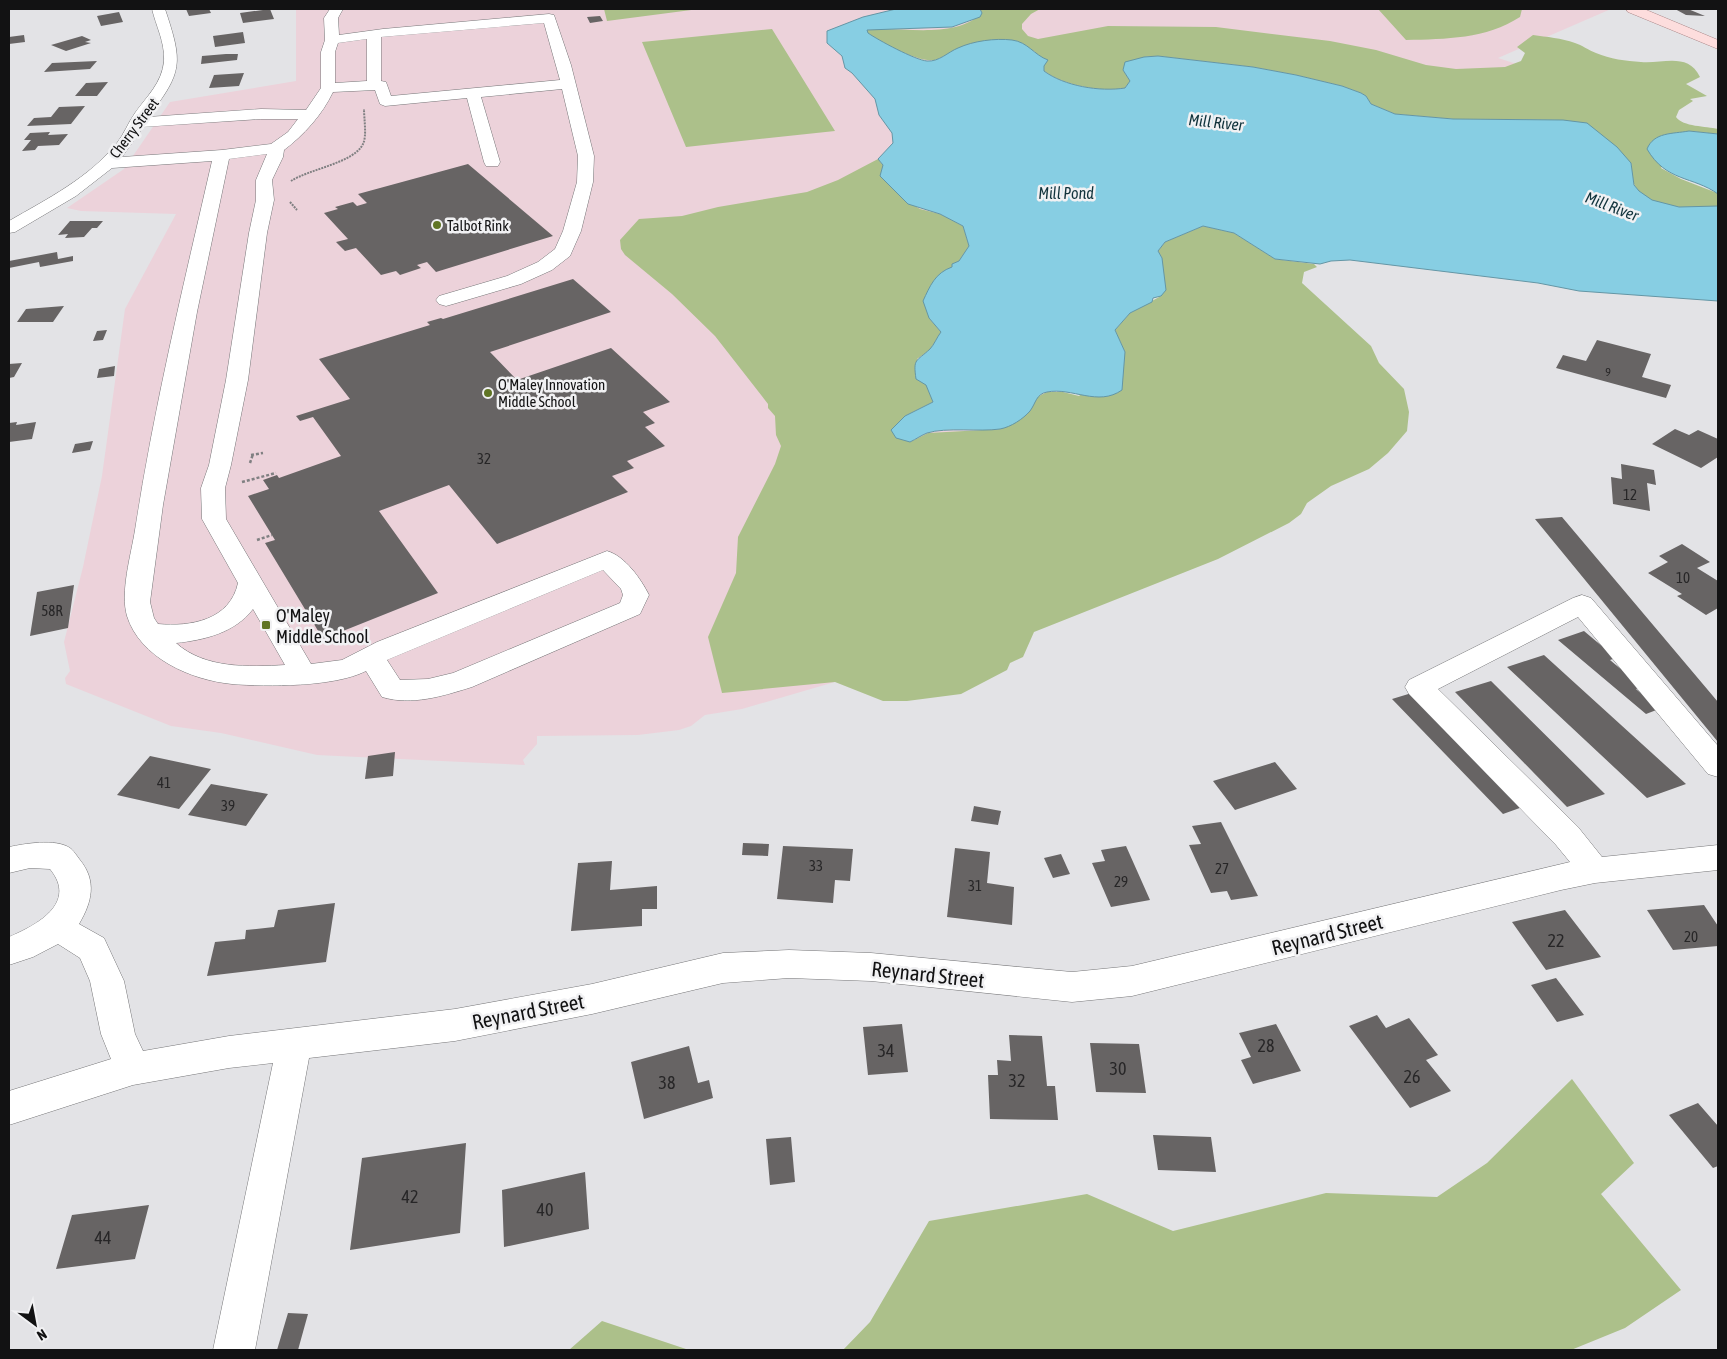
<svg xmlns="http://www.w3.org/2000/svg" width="1727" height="1359" viewBox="0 0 1727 1359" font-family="'Asap Condensed',sans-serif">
<rect width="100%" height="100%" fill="#e3e3e6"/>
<path fill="#ecd2da" d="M296,9H1611L1498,58L1609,94L1251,146L845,679L742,709L705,715L691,726L679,730L638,735L537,736V744L523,760L525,765L317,755L221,733L171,726L66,684L65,678L70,671L64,642L83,567L102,476L125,309L176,214L81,211L67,208L124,169L170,102L296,81Z"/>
<path fill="#acc08a" d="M604,9H699L607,21Z
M980,9H1040L1031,14L1022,24V29L1028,36L1038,39L1108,26L1216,27L1330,41L1376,50L1426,65L1456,69L1505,67L1521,61L1525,53L1517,47L1533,35C1547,37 1561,38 1575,43C1582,45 1588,50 1596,53C1610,59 1626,61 1641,62C1663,64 1688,52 1700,77L1686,84L1707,96L1690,99L1693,101L1679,110L1676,117C1683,127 1706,126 1718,129V134L1689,131L1661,168L1681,179L1717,193L1718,206C1696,210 1647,209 1635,186C1632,180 1632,170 1631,163L1563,120L1453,119L1395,114L1371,104L1366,96L1361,93L1342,86L1296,75L1253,67L1158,56L1144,57L1123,70L1130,81L1125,88C1100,92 1065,86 1044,71V66L1034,51C1019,48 996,40 981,42C965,43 952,53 938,59C923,66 881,42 867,33V30L877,29C909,28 956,38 982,13Z
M1378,9H1522L1520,17C1486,39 1446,39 1406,40Z
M772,29L835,131L686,147L642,42Z
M878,159L915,206L920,209L940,214L963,226L969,246L959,261L953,264L929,318L941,332L931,349L917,359L933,402L905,416L910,442L928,433L1001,429L1030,410L1037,397L1047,392H1063L1079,396L1125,352L1115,330L1130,313L1161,296L1162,258L1158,251L1165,242L1203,226L1234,233L1275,259L1314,264L1317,267L1304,272L1302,283L1371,346L1379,363L1404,389L1409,412L1407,431L1388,453L1369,469L1331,486L1307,503L1301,514L1289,523L1218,559L1034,632L1023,657L1010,663L1007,670L961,694L907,701H883L835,682L722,693L708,637L736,573L738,537L775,464L781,446L776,435L775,416L768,408V404L715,336L672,294L625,255L621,249L620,240L639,219L682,216L718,207L807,192L838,180Z
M1572,1079L1634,1163L1601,1194L1681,1290L1625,1328L1571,1350H843L870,1322L929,1221L1087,1194L1173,1231L1326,1193L1437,1197L1487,1163Z
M602,1321L689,1350H569Z"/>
<path fill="#87cee3" stroke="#6496a5" d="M896,9H980L982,13L980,17L952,27L867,30L868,33C878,40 915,60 927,61C939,62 948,52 958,48C973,41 995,38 1012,40C1028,42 1034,55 1048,60L1044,66V71C1064,86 1100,92 1125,88L1130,81L1123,70L1125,62L1144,57L1158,56L1253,67L1296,75L1342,86L1361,93L1366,96L1371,104L1395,114L1453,119L1563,120L1587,123L1617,147L1631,163L1634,185L1639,191L1652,200L1679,207L1718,206V301L1579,291L1538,283L1350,260L1331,261L1320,264L1275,259L1234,233L1203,226L1165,242L1158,251L1162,258L1166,290L1161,296L1153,298L1152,302L1130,313L1115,330L1125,352L1122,390C1098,407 1072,387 1047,392C1036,394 1036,403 1030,411C1023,419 1011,427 1000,429C980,432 946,427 927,433C922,435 916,439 910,442L896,438L891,430L905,416L933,402L926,385L916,379C913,358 916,362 930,349C934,345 937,337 941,332L929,318L923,301C930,286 935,273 952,267V264L959,261L969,246L963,226L940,214L908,204L880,176L883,165L878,159L893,143L892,133L879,115L875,99L852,73L845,68L842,56L827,43V31L863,17Z
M1689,131L1718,134V194C1693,176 1666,182 1647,149C1654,132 1672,134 1689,131Z"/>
<path fill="#676464" d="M186,9H209L211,13L189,16Z
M270,9L274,19L243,23L240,13Z
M1675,9H1688L1705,16L1686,15Z
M119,12L123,22L101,26L97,16Z
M600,16L603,21L590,23L587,17Z
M243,32L245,43L215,47L213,36Z
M24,35L25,42L9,44V37Z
M82,36L91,40L85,42L91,43L66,51L51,45Z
M226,54H238L237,60L201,64L202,56Z
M97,61L90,69L44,72L52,63Z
M244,73L239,86L209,88L214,75Z
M108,82L97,96H75L86,83Z
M85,106L71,124L27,126L34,118L51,117L59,107Z
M50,132L48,135L68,134L59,145L38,146L35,150L22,151L31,140H24L30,133Z
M468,164L553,236L436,272L427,262L417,265L421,268L400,275L396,271L381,275L356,248L345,251L336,242L348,239L324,213L338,209L335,207L353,202L357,206L367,203L358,194Z
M70,221H103L97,228H92L84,237L65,238L68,234L58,235Z
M57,252L58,259L73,256V261L40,267L39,262L9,268V261Z
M573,279L611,312L490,352L517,380L611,348L670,402L643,412L655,423L645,427L665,446L627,461L634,468L612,476L628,492L497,544L449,485L379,511L438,593L323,639L265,543L275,540L248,496L269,489L263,480L277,475L279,478L341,456L313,417L300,421L296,416L350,399L319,359L430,325L427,322L441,318L443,319Z
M64,306L53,322H17L26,309Z
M107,330L103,340L93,341L97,331Z
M1597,340L1651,354L1642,377L1671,385L1666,398L1556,368L1563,355L1586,361Z
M22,363L14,377L9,378V364Z
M115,366L114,376L97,378L99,369Z
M17,422L16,425L36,422L32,439L9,442V423Z
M1675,429L1689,435L1698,430L1718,439V457L1701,468L1652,444Z
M93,441L90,450L72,453L75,444Z
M1621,464L1654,470L1656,485L1647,483L1650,511L1613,504L1611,477L1622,479Z
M1562,517L1718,702V742L1535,519Z
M1682,544L1710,562L1697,568L1718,581V608L1706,615L1677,596L1682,594L1648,573L1668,562L1659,556Z
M74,585L68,628L30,636L37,592Z
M1584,631L1616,658L1610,660L1642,687L1636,689L1659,709L1646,714L1558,640Z
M1544,655L1686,784L1647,798L1507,667Z
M1491,681L1605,794L1567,807L1455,692Z
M1415,692L1528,805L1503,814L1392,699Z
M395,752L393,776L365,779L368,756Z
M150,756L211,769L179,809L117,795Z
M1275,762L1297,789L1235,810L1213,781Z
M211,784L268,794L246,826L188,815Z
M974,806L1001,811L998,825L971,821Z
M1221,822L1258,896L1231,900L1227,891L1211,893L1189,845L1201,844L1192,826Z
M743,843L769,844L768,856L742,855Z
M783,846L853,849L850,881L835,880L833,903L777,899Z
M1126,846L1150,900L1111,907L1092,863L1105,861L1101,850Z
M955,848L990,852L987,883L1014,887L1012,925L947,917Z
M1061,854L1070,874L1053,878L1044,858Z
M612,861L610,890L657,886V909H642V926L571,931L578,863Z
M335,903L326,962L207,976L215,942L245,939L246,930L274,927L278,910Z
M1704,905L1718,926V946L1673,950L1647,910Z
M1565,910L1601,957L1546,970L1512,922Z
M1556,978L1584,1015L1557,1022L1531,985Z
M1377,1015L1386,1028L1409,1018L1438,1055L1426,1060L1451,1091L1410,1108L1349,1026Z
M902,1024L908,1072L868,1075L863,1027Z
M1276,1024L1301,1071L1253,1084L1241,1060L1251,1057L1239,1033Z
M1009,1035L1042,1036L1047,1086H1055L1058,1120L990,1119L988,1075H998L997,1060L1011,1061Z
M1090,1043L1139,1044L1146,1093L1096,1092Z
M689,1046L698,1083L709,1080L713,1098L644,1119L631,1062Z
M1698,1103L1718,1126V1166L1713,1168L1669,1115Z
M1153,1135L1211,1137L1216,1172L1158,1170Z
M791,1137L795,1182L770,1185L766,1139Z
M466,1143L460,1233L350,1250L362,1158Z
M585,1172L589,1229L504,1247L502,1190Z
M149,1205L135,1259L56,1269L72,1215Z
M288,1313L308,1314L298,1350H277Z"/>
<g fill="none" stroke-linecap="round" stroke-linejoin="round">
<g stroke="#767678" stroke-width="1">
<path id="minor" d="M152,9H165C183,63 183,72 148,117L261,109L306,110L321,88V52L325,40L324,18L330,9H343L338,18L339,35L383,29L549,14L554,15L571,65L594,156L593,182L581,231L570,256L552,270L521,284L453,304L446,306L439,304L436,300L439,296L507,276L538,262L555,249L563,231L577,182L578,156L562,89L481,97L500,162L498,166H486L484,162L467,98L385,106L380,104L375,90L333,92C322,115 304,135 284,150L283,157L272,180L274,200L267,233L248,380L231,465L225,488L226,519L311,664L342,660L377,642L607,551C625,556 641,579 649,595L640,614L472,687C443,696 412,706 382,697L366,671C335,687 267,687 232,684C191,680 140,658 127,616C120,592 131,555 135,530C154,406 184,283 212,161L112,168L76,196L15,232L9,233V221C47,199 89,178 117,143C124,134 128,123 135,113C147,96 162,83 164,61C165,42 156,26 152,9ZM544,23L560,80L391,96L386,82L381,81V37ZM367,39V81L335,83V52L338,43ZM261,119H298L288,132L271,144L222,150L122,157L143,127ZM267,154L256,180V200L249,233L226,380L209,465L201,488L202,519L238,583C230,620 191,627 158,624L154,618L150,602L163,505L197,312L229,159ZM603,570L621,589L623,595L620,603L453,673L428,679L400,680L387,660ZM253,609L285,665C249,667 205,669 176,643C204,640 235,633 253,609Z
M1582,595L1591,598L1718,746V777L1708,774L1578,617L1438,689L1578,827L1602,857L1718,845V870L1595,883L1561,890L1132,996L1072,1002L871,981L789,978L723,983L592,1014L455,1041L309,1058L255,1350H213L273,1063L229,1068L133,1085L9,1125V1091L111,1059L101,1034L90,981L80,958L58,944L33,957L9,965V937C37,925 78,903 50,869L30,868L9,873V847C24,844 55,838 70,848C73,850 77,856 80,860C97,881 92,902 79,924L104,938L124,981L135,1034L143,1051L229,1036L455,1009L592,984L723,953L789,950L871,953L1072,972L1132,966L1570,862L1556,845L1409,694L1405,687L1409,680L1573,598Z"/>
</g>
<g stroke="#aa8788" stroke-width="1">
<path id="major" d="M1626,9H1644L1718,40V49L1628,12Z"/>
</g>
<path stroke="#808082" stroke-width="2" stroke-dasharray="2 1" stroke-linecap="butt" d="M291,181C309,169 354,163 363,144C367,136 364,119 364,109
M290,202L297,210"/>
<path stroke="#808082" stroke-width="2.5" stroke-dasharray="3 2" stroke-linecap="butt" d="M251,455L263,453
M250,463L253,454
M242,482L276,473
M257,540L272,535"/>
<use href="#minor" fill="#fff" fill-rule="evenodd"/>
<use href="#major" fill="#fddddd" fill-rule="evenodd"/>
</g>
<g fill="#607525" stroke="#f1f1f3" stroke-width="2">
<circle cx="437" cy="225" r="5"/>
<circle cx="488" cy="393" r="5"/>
<rect x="261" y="620" width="10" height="10" rx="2.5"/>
</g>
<g text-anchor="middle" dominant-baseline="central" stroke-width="5" stroke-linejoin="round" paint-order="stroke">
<g font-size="12" fill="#272627">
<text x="1608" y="372">9</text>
</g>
<g font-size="15" fill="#121213" stroke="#f1f1f3">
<text transform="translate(134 128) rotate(-53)">Cherry Street</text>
</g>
<g font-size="15" fill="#121213" stroke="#f1f1f3" text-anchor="start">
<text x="447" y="225">Talbot Rink</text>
<text x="498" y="384">O'Maley Innovation<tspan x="498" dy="17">Middle School</tspan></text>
</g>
<g font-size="15" fill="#272627">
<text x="484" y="458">32</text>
<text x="1630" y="494">12</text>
<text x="1683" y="577">10</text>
<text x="52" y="610">58R</text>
<text x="164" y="782">41</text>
<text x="228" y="805">39</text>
<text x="816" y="865">33</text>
<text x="1222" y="868">27</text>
<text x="1121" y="881">29</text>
<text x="975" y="885">31</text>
<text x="1691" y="936">20</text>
</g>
<g font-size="16" font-style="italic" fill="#11333c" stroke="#f1f1f3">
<text transform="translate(1216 122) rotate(6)">Mill River</text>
<text x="1066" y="193">Mill Pond</text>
<text transform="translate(1612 206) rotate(21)">Mill River</text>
</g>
<g font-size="18" fill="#121213" stroke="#f1f1f3" text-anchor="start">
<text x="276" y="615">O'Maley<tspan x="276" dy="21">Middle School</tspan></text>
</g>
<g font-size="18" fill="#272627">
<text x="1556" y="940">22</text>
<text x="1266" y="1045">28</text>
<text x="886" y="1050">34</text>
<text x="1118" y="1068">30</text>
<text x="1412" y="1076">26</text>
<text x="1017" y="1080">32</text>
<text x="667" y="1082">38</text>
<text x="410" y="1196">42</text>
<text x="545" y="1209">40</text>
<text x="103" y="1237">44</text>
</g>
<g font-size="21" fill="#121213" stroke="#f1f1f3">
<text transform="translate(1327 934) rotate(-14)">Reynard Street</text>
<text transform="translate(928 974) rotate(6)">Reynard Street</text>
<text transform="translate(528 1011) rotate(-11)">Reynard Street</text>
</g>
</g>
<rect width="1727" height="1359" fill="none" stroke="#121213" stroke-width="20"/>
<g transform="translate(35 1324) rotate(148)" stroke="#f1f1f3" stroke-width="4" paint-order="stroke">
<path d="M0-4L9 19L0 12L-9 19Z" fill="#121213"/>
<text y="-8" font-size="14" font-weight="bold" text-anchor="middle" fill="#121213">N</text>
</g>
</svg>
